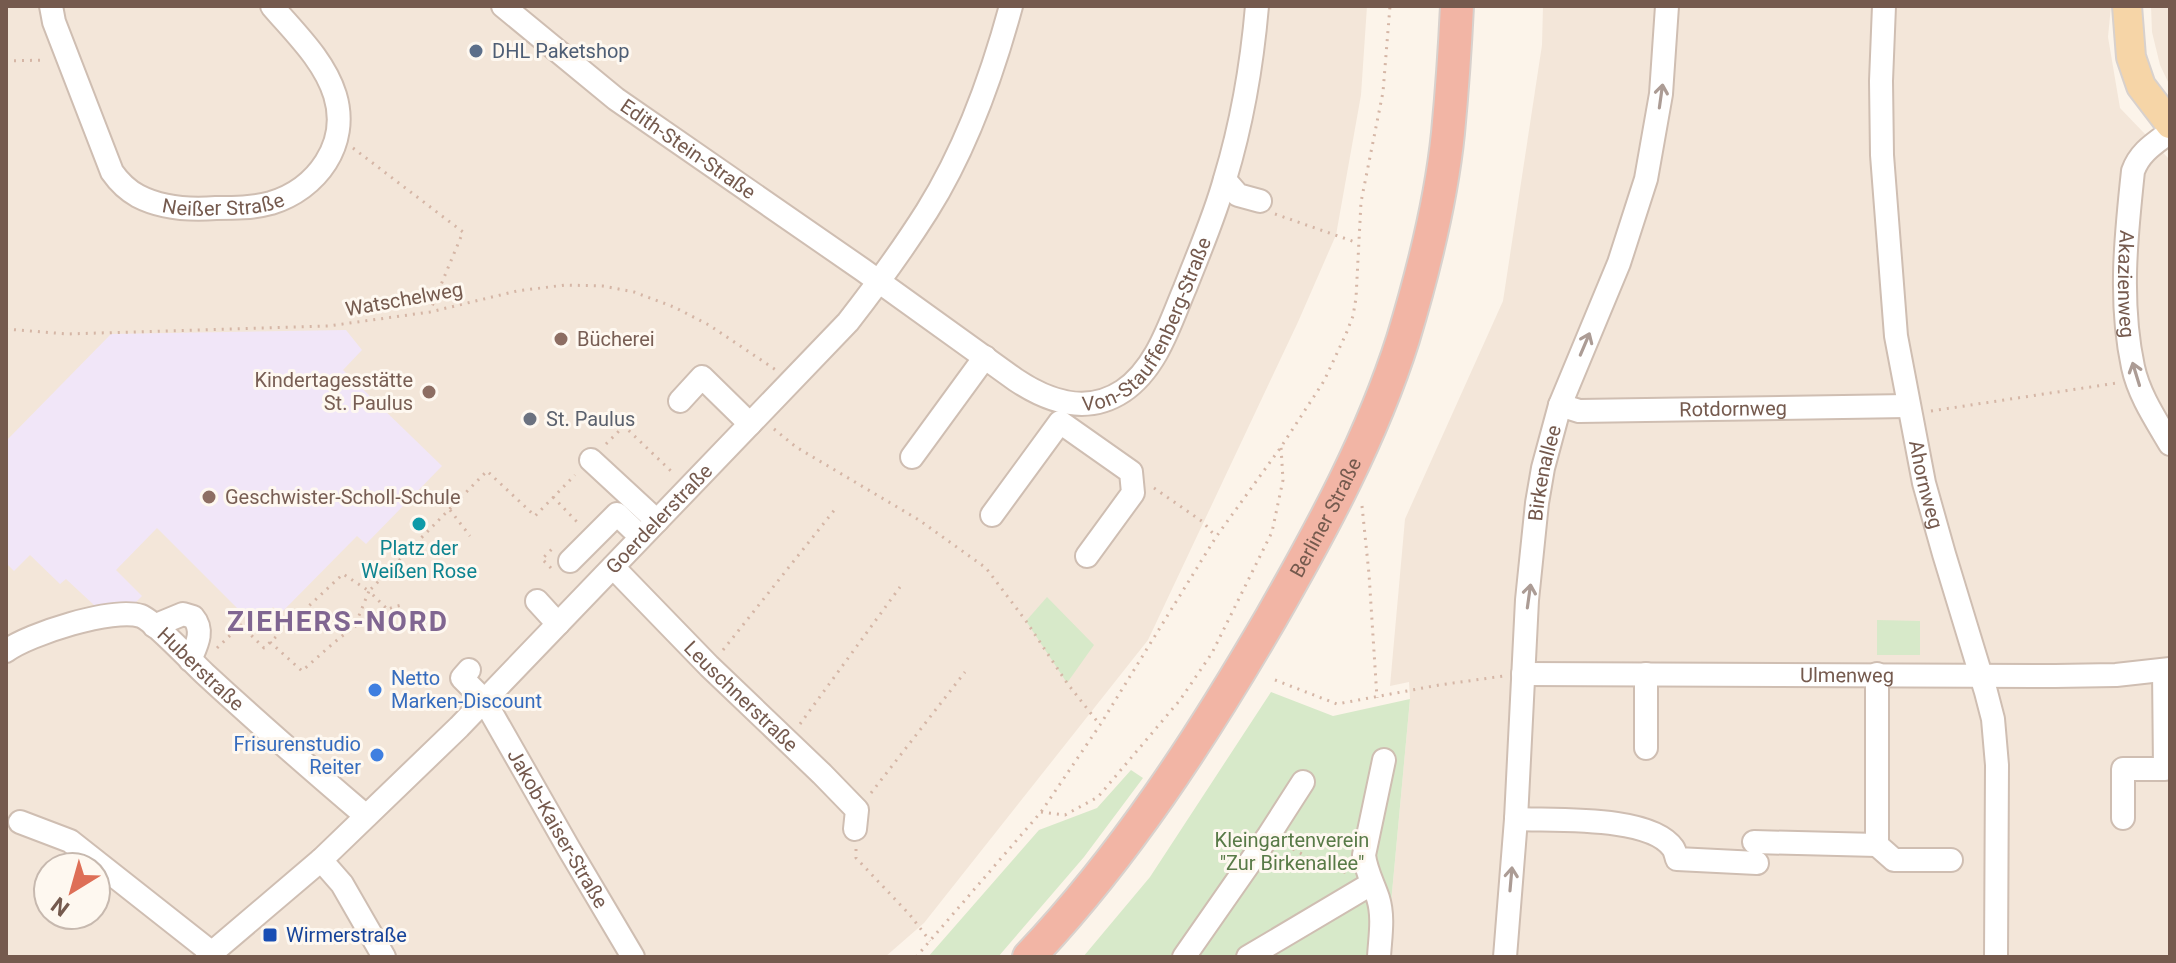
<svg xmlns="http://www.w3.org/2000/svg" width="2176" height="963" viewBox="0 0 2176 963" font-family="Roboto,sans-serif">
<rect width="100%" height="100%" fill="#fcf4ea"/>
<path fill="#f3e6d9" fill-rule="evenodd" d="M6,6H1367L1361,95L1336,235L1298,322L1148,640L924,923L885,957H6ZM48,867H96V915H48Z
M1543,6H2111L2108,37L2120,108L2170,160V957H1386L1410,699L1409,682L1390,686L1405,519L1503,301L1542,45Z
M2151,6H2170V86L2160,65L2152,32Z"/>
<path fill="#f1e6f8" d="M346,330L362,350L343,370L442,466L366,544L357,536L280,614L273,607L254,625L157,528L116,570L142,596L135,603L94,605L66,579L60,584L30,555L14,571L6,563V441L111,334Z"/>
<path fill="#d7e9c9" d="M1047,597L1094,645L1067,683L1026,621Z
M1877,620L1920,621V655H1877Z
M1271,692L1333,716L1410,699L1386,957H1083L1150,877Z
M1131,770L1143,778L1084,857L998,957H928L1039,830L1097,808Z"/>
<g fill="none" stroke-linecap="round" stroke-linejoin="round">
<g stroke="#cfbeb2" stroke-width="26">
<g id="minor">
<path id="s1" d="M51,6L54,22L112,172C119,182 127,190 138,196C161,208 190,210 216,208C234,208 253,208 271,203C317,189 350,144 335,95C324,60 295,33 272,6"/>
<path id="s2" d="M503,6L616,99L863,270L1016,380C1049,402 1087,415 1123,391C1157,368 1170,323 1185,288C1199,252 1215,216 1225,179C1242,123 1252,64 1257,6"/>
<path id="s3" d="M1884,6L1881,81L1882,155L1896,336L1924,483L1944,554L1986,692L1993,719L1997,765L1996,957"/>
<path id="s4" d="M2170,132C2154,144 2140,152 2133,171C2126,236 2119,302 2133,367C2139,395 2156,420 2170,444"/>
<path d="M1225,180L1238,195L1260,201"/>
<path d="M680,401L702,377L750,424"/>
<path id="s5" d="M1560,405L1579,411L1908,406"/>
<path d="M912,457L985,357"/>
<path d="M591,460L657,521"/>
<path d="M992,515L1060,422L1131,472L1133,493L1087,556"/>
<path d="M570,561L617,514L641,537"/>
<path id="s6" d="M613,567L709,666L822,774L857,810L855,829"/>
<path d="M537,601L558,624"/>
<path d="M154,626L183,614L193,617C205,631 196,646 190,660"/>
<path id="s7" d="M6,651C29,634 113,607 141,616C154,621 192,662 205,674C257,722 312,770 366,816"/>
<path id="s8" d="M469,670L462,678L484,700L569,849L633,957"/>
<path id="s9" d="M1523,674L2055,676L2116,675L2170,669"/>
<path d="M1646,674V748"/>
<path d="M2123,818V769H2165L2164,670"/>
<path d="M1516,819C1553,821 1650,815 1673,848C1675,851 1676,856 1677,859L1757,863"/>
<path d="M20,822L70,841L212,953"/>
<path d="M1754,842L1877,845V674"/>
<path d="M1877,845L1894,860H1951"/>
<path d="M321,860L342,884L384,957"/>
<path id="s10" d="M207,957L321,860L459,727L848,322C876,286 903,249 927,211C966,149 992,76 1011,6"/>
<path d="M1184,957L1269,835L1303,782"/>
<path d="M1248,957L1371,884"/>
<path d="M1379,957C1380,938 1384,917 1378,898C1373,883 1366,871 1364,855L1384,760"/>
<path id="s11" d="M1505,957L1516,819L1527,600L1537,503L1543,468L1560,405L1619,263L1646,179L1661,94L1667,6"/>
</g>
</g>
<g stroke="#d8d1cd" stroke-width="32">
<path id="major" d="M2127,6L2131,57L2141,86L2170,124"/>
</g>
<g stroke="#d8d1cd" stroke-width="36">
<g id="highway">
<path id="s12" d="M1029,957C1125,856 1201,738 1271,618C1322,529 1372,437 1403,339C1423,273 1441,202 1448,133C1452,91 1455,48 1457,6"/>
</g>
</g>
<path stroke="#d5b6a6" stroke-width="3" stroke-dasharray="2 6" stroke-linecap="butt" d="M6,61L45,60
M353,148L463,232L430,311
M1275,214L1358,243
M6,329L67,334L328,326L430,312L517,291L565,285L603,286L634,292L674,307L709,325L776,370
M1931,411L2117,383
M774,429L796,447L919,520L986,568L1026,621L1067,683L1100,725
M606,444L624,426L672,472
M1154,488L1203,522L1216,537
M553,497L578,523
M1362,506L1369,574L1377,698
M450,510L470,536
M551,568L542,559L553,548
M356,623L369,591L387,609
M270,642L302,671C333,644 361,614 402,605
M217,648L241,625L264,648L343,574L369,591L487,471L535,516L575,475
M723,650L836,508
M1275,680L1337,704L1439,685L1504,676
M800,724L900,587
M871,793L965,672
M1041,812L1065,815L1098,797L1180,700L1212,653L1272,532L1283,480L1281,447
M1286,845L1325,867L1348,873
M856,849V858L910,915L930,941
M916,957L1041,812L1100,725L1216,537L1281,447L1324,381L1346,334L1353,316L1356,298L1361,202L1383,92L1390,6"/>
<use href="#minor" stroke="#fff" stroke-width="22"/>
<use href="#major" stroke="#f6d5a7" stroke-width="28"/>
<use href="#highway" stroke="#f2b5a5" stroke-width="32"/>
</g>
<defs><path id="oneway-shaft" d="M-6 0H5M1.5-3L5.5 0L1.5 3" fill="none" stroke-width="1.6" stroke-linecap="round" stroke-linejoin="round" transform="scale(2)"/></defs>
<g stroke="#ac9c95">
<use href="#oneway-shaft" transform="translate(1661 96) rotate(-82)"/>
<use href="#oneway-shaft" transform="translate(1585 344) rotate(-67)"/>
<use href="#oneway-shaft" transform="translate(2136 374) rotate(-107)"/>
<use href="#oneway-shaft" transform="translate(1529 596) rotate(-82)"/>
<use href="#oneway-shaft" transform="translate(1511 879) rotate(-85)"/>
</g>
<circle fill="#5c6f8a" stroke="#fef8f0" stroke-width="3" cx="476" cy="51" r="8"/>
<g fill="#8d6e63" stroke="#fef8f0" stroke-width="3">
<circle cx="561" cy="339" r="8"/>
<circle cx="429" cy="392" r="8"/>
<circle cx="209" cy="497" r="8"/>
</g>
<circle fill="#6b7280" stroke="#fef8f0" stroke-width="3" cx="530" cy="419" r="8"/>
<circle fill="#0f9aa8" stroke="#fef8f0" stroke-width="3" cx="419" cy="524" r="8"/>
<g fill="#3f7fe0" stroke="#fef8f0" stroke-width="3">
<circle cx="375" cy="690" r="8"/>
<circle cx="377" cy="755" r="8"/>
</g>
<rect fill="#1a4fb4" stroke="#fef8f0" stroke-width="3" x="262" y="927" width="16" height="16" rx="4"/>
<g text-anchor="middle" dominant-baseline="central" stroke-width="6" stroke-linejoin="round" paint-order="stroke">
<g font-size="20" fill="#4e5e75" stroke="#fef8f0" text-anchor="start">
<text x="492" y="51">DHL Paketshop</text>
</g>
<g font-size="20" fill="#755a4e" stroke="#fef8f0">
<text stroke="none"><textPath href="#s2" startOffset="234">Edith-Stein-Straße</textPath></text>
<text stroke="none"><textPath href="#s1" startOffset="300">Neißer Straße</textPath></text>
<text stroke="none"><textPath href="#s4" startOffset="168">Akazienweg</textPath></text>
<text transform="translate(404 299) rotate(-10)">Watschelweg</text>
<text stroke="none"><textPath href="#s2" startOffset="816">Von-Stauffenberg-Straße</textPath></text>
<text stroke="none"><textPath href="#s5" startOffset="174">Rotdornweg</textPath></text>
<text stroke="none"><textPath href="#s11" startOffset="486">Birkenallee</textPath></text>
<text stroke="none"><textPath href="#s3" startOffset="482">Ahornweg</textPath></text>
<text stroke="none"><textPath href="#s12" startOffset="532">Berliner Straße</textPath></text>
<text stroke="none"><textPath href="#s10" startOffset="630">Goerdelerstraße</textPath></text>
<text stroke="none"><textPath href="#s7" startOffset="222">Huberstraße</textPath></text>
<text stroke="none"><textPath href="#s9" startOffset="324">Ulmenweg</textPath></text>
<text stroke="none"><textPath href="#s6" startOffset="182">Leuschnerstraße</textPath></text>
<text stroke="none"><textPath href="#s8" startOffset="190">Jakob-Kaiser-Straße</textPath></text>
</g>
<g font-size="20" fill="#785e54" stroke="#fef8f0" text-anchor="start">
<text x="577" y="339">Bücherei</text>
<text x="413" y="380" text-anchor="end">Kindertagesstätte<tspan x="413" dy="23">St. Paulus</tspan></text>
<text x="225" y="497">Geschwister-Scholl-Schule</text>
</g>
<g font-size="20" fill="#5b616d" stroke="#fef8f0" text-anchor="start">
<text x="546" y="419">St. Paulus</text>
</g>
<g font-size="20" fill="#0d838f" stroke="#fef8f0">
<text x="419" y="548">Platz der<tspan x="419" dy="23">Weißen Rose</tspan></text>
</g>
<g font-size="20" fill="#366cbe" stroke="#fef8f0" text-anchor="start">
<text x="391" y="678">Netto<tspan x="391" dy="23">Marken-Discount</tspan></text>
<text x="361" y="744" text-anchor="end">Frisurenstudio<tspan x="361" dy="23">Reiter</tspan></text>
</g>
<g font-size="20" fill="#587a47" stroke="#fef8f0">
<text x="1292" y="840">Kleingartenverein<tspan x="1292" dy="23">"Zur Birkenallee"</tspan></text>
</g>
<g font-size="20" fill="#164399" stroke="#fef8f0" text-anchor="start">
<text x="286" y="935">Wirmerstraße</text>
</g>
<g font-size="28" font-weight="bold" letter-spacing="2" fill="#806691" stroke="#fef8f0">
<text x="338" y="621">ZIEHERS-NORD</text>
</g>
</g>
<rect width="2176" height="963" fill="none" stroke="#755a4e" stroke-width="16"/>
<g transform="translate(72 891) rotate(217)"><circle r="38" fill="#fef8f0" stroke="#c7b9af" stroke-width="2"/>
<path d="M0-6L14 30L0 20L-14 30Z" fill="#de6f57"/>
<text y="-12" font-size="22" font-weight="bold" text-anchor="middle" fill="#755a4e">N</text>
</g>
</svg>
